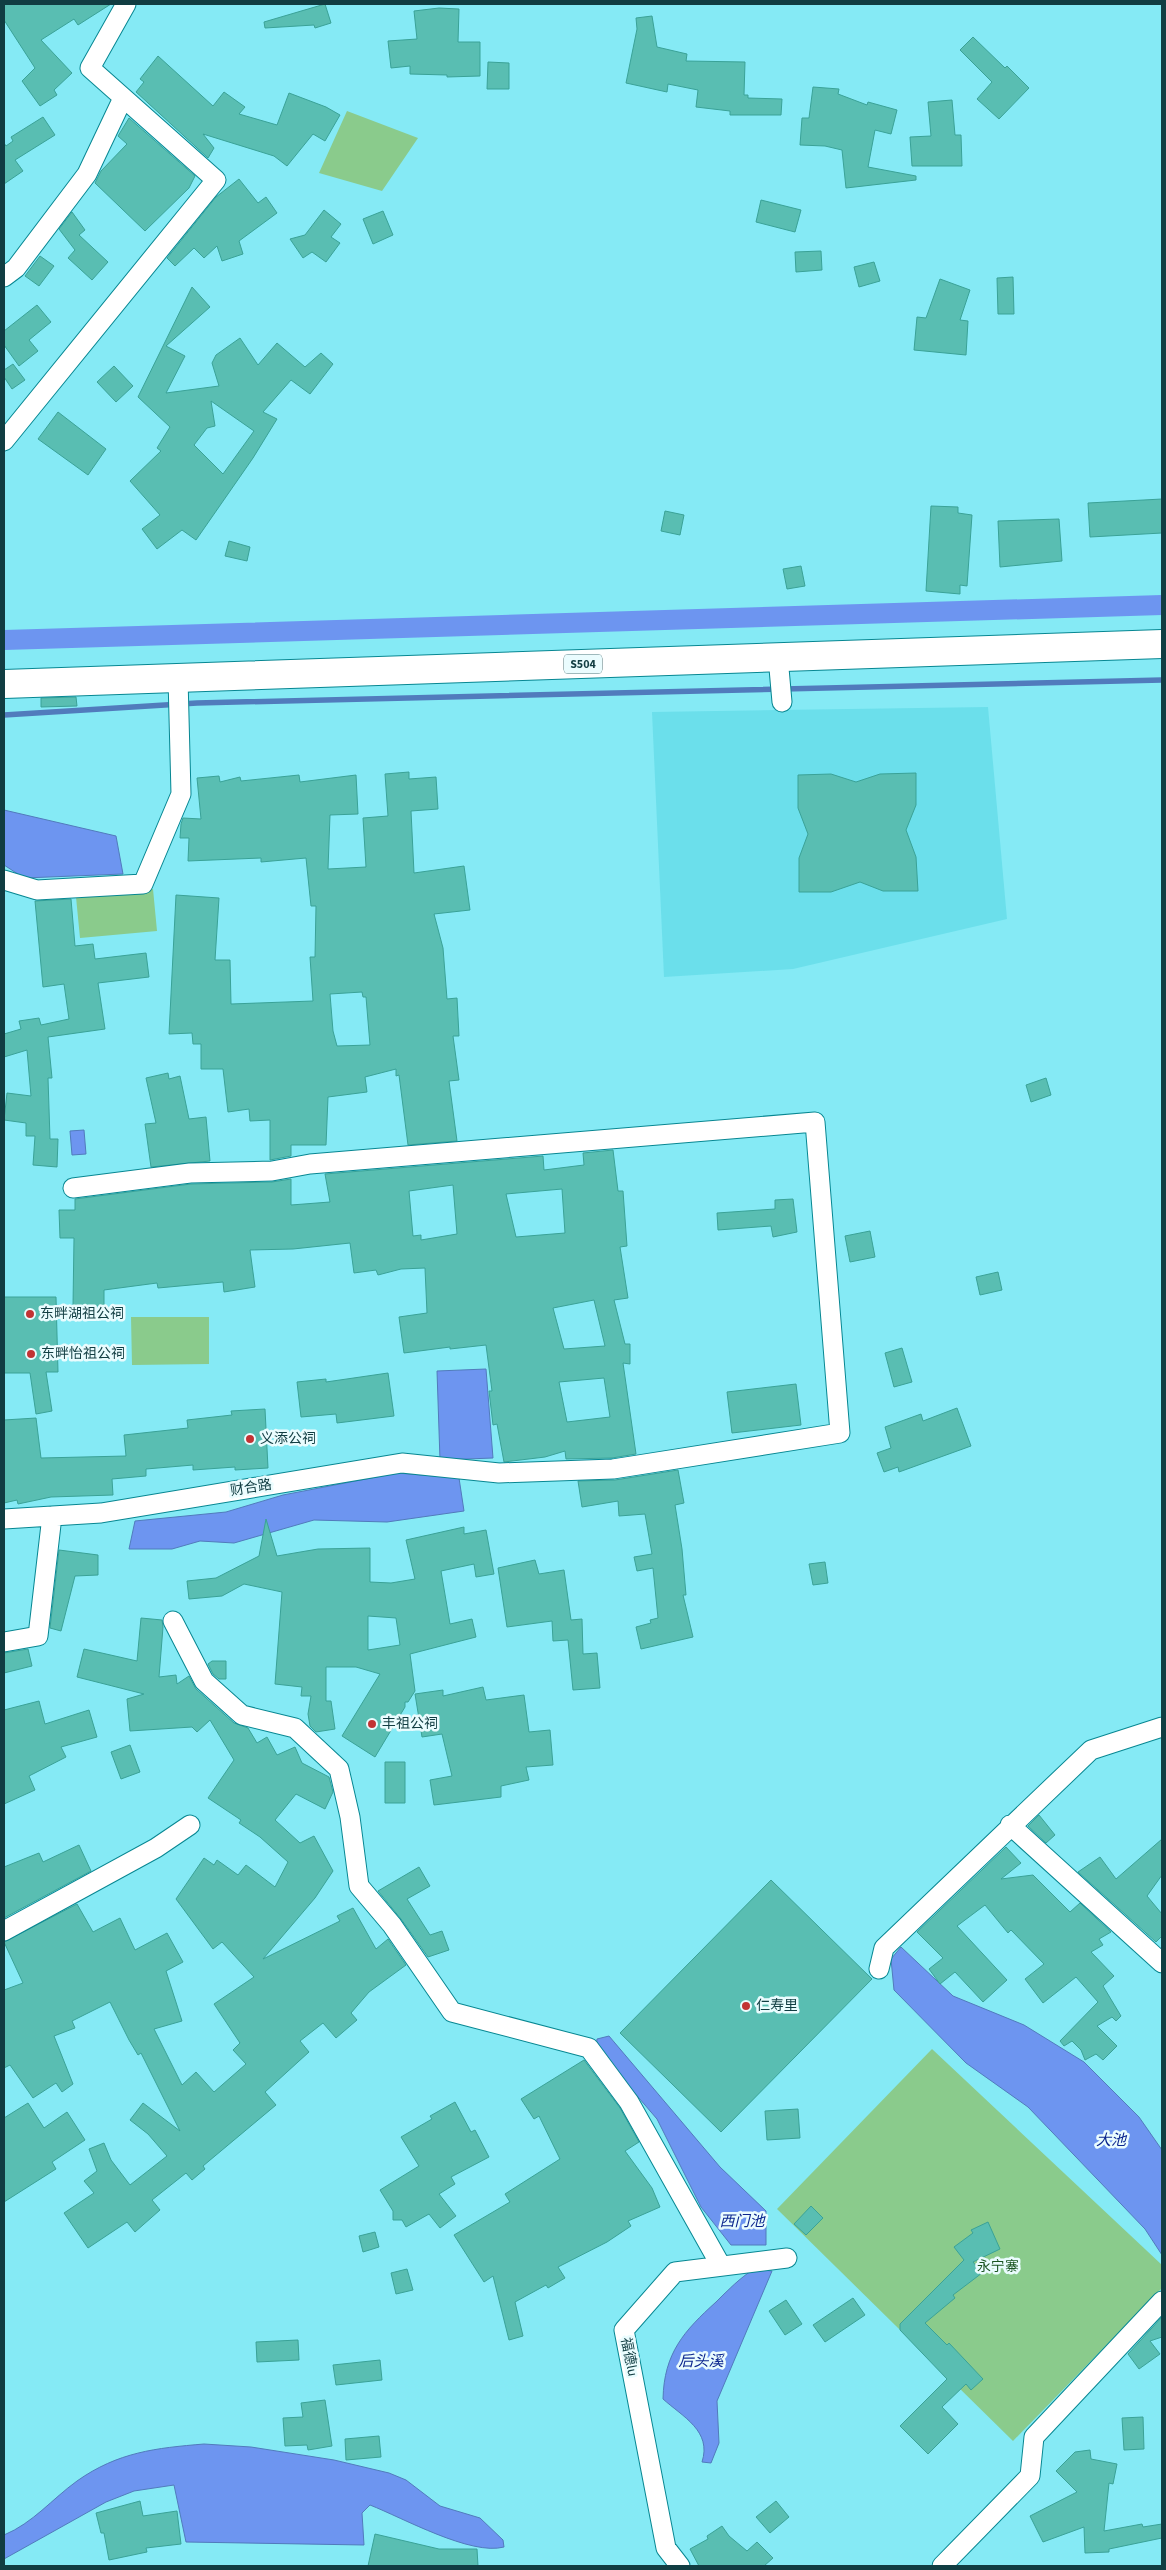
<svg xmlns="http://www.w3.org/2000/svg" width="1166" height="2570" viewBox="0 0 1166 2570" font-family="'Source Sans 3','Noto Sans SC',sans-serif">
<rect width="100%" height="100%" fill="#85eaf5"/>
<path fill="#6bdfeb" d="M988,707L1007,919L793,969L664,977L652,712Z"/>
<path fill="#8acb8c" d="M347,111L418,138L382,191L319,173Z
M153,889L157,931L80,938L76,897Z
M131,1317H209V1364L132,1365Z
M932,2049L1162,2265V2288L1013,2441L777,2209Z"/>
<path fill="#6d95f0" stroke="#517bbc" d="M4,810L116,836L123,874L24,878L4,865Z
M84,1130L86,1154L72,1155L70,1131Z
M486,1369L493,1458L440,1460L437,1371Z
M397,1473L459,1478L464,1511L387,1522L314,1520L234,1543L200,1541L172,1549H129L135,1521L226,1512L283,1495Z
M901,1947L953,1996L1024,2025L1084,2062L1139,2117L1162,2150V2255L1145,2229L1028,2107L966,2063L894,1990L891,1959Z
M609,2036L720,2167L766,2211V2245H731L701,2207L657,2119L596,2048L597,2039Z
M754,2269L772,2271L717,2401L719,2443L711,2463L702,2462C712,2431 683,2417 663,2399C664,2353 684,2331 716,2302C728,2290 740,2278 754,2269Z
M204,2444L251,2447L334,2460L389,2473L406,2480L440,2506L480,2518L503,2540L504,2547C471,2556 403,2518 370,2505L362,2513L364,2545L186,2542L174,2485L134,2491L106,2502L4,2559V2535C33,2523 52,2499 77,2481C118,2452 156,2448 204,2444Z"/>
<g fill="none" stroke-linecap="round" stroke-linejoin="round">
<path stroke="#517bbc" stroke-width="5.5" d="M4,715L197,703L1162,680"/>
<path stroke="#6d95f0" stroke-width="20" d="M4,640L1162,605"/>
</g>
<path fill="#59beb2" stroke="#3aa297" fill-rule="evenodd" d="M4,4H111L78,25L74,19L41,40L72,73L54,90L57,95L40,106L22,81L35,68L4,20Z
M325,4L331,23L315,28L314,25L265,28L264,22Z
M439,8L459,9L458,42H480V76L447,77V75L410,74V66L391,68L388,41L417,39L414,11Z
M652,16L657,47L687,54L686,61L745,62L744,95H748V98L782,99L781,115H730V111L696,107L698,90L668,84L667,92L626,83L637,29L636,18Z
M973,37L1005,68L1007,66L1029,88L999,119L977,99L992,82L960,50Z
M158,56L213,106L224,92L245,107L239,114L277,125L289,93L326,107L340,115L325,141L313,134L287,166L274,156L203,134L214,148L208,158L136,92L144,82L140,79Z
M488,62L509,63V89H487Z
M813,87L839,89L838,94L867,105L868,102L897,110L891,134L875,130L868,167L916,176V180L846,188L842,150L825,146L800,145L802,118H809Z
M952,100L955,135H961L962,166H912L910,137L931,136L928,102Z
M43,117L55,135L15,160L23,171L4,184V143L6,146L13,141L11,137Z
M129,118L195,176L189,188L145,231L95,183L101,171L127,144L118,136Z
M239,179L258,203L266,197L277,213L239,241L243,254L222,261L217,246L204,258L194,248L175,266L167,258L216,197Z
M761,200L801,210L795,232L756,222Z
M324,210L341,224L331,237L340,243L326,262L312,252L303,258L290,239L305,235Z
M383,211L393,235L373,244L363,219Z
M72,212L85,230L79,235L108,262L92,280L68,258L75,250L59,229Z
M821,251L822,270L796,272L795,252Z
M40,256L54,266L39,286L25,276Z
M874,262L880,281L859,287L854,267Z
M1013,277L1014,314H998L997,278Z
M940,279L970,290L960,320L968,321L966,355L914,350L917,317L926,318Z
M192,287L210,307L166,346L185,356L166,393L219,386L212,363L216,355L240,338L258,365L277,343L305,367L321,353L333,364L310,394L291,380L263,412L277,419L253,458L196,540L182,530L157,549L142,529L160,515L130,481L161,451L157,448L170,427L138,397ZM211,401L254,431L223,474L194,445L207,428L215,426Z
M37,305L51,322L29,340L38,351L19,366L4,345V331Z
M13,364L25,380L12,389L4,377V370Z
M114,366L133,386L116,402L97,382Z
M58,412L106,449L88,475L38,439Z
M1162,499V533L1090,537L1088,503Z
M931,506L958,507V513L972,515L967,586L960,585V594L926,591Z
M665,511L684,515L680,535L661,531Z
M1059,519L1062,561L1000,567L998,521Z
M229,541L250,547L247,561L225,556Z
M801,566L805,586L787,589L783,569Z
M76,697L77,706L41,707V698Z
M409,772V779L436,777L438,809L411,811L414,873L464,866L470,910L434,914L443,948L447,999L457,998L459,1036H453L459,1080L449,1081L457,1141L408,1145L399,1075L396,1076V1069L365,1077L367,1092L328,1097L326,1145H291V1156L270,1160V1120L250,1121L249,1109L228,1112L223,1069H201V1044H193L192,1033L169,1034L176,895L219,898L215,960H230L231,1004L313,1001L310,957H315L316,906H311L306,858L261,862V858L188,861L189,838H180L181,824L183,818L201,819L197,778L219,776L220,782L240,777L241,781L299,775L300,782L356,775L358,814L330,815L328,869L366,867L363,818L388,816L385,774ZM362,992L363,997H366L370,1045L337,1046L333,1031L330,994Z
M916,773V805L906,830L916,857L918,891H883L860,882L831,892H799V858L808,834L798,808V775L831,774L856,782L880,774Z
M71,899L75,946L93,944L95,959L146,953L149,977L98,983L105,1029L48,1037L52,1078H48L50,1139H58L57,1167L33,1165L35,1136H26V1123L4,1120L7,1093L31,1096L27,1050L4,1057V1034L21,1029L19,1021L39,1018L41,1025L69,1019L64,984L43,987L35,901Z
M168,1073L169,1079L180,1076L189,1119L206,1117L210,1161L151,1167L145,1124L156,1123L146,1078Z
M1046,1078L1051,1095L1031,1102L1026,1085Z
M613,1150L618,1191H623L627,1246L620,1247L628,1298L614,1300L625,1344H630V1364L623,1363L636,1454L612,1458L566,1459L565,1451L545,1457L504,1462L497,1424L493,1425L489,1391H492L486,1345L450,1349V1347L404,1353L399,1317L427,1313L425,1268L401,1269L378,1275L376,1270L354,1273L350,1243L293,1249L250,1250L255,1287L224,1292L223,1282L158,1288L157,1283L104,1290V1306H73L74,1238H60L59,1210H75V1199L191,1184L272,1182L291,1179V1205L330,1202L325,1174L543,1156L544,1170L584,1165L583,1153ZM453,1185L457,1234L421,1240V1235L413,1236L409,1191ZM562,1189L565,1233L516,1237L506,1194ZM594,1300L605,1346L564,1349L553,1308ZM604,1378L610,1417L567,1422L559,1382Z
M793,1199L797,1232L773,1237L771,1226L718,1230L717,1213L775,1209V1200Z
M870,1231L875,1257L850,1262L845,1236Z
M998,1272L1002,1290L980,1295L976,1277Z
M4,1297H56L58,1372H46L52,1411L36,1414L30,1373H4Z
M902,1348L912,1382L894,1387L885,1353Z
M388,1373L394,1416L337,1423L336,1414L301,1417L297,1382L326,1379V1382Z
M796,1384L801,1425L732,1433L727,1392Z
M957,1408L971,1446L899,1472L898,1467L884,1472L877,1453L891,1448L885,1427L921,1414L923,1421Z
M265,1409L268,1468L235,1470V1467L193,1470V1465L146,1469V1476L112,1479L113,1495L51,1497L18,1504L17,1500L4,1503V1420L36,1418L41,1458L126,1456L124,1435L188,1428L187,1420L232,1415L231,1411Z
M678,1470L684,1503L675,1505L682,1549L686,1595H683L693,1637L641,1649L636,1627L651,1623L650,1620L658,1618L653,1568L637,1571L634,1557L652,1554L645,1514L619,1516L618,1501L582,1507L578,1481L615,1480Z
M266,1519L277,1556L318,1549L370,1548V1582L391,1583L415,1579L406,1540L464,1527V1534L486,1530L494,1574L476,1577L474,1564L441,1571L450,1624L472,1619L476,1637L410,1654L415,1691L408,1702H405V1707L375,1757L342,1736L380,1674L356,1667H326V1701H331L335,1729L316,1732L310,1726L308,1714L311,1696H301L302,1687L275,1684L282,1592L244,1584L222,1596L189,1599L187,1581L216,1578L259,1556ZM368,1616L396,1618L400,1645L368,1650Z
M59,1550L98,1555V1575L75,1576L61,1631L50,1628Z
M535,1560L539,1574L564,1570L571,1620L582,1619L583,1654L597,1653L600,1688L573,1690L568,1640L553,1641L552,1621L507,1627L498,1568Z
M825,1562L828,1583L813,1585L809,1564Z
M141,1618L162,1620L163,1627L159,1677L176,1675L177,1684L189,1676L196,1689L234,1723L248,1728L257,1743L267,1737L277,1755L295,1747L302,1763L329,1777L333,1792L325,1809L296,1794L275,1820L300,1843L314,1836L333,1871L315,1898L263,1959L340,1921L337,1916L353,1908L376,1949L388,1939L406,1965L369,1992L351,2013L357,2020L336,2038L323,2023L300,2041L309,2052L265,2092L276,2105L203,2166L205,2169L192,2180L186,2173L152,2200L160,2210L135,2232L127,2222L88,2248L64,2213L94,2193L84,2181L97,2171L89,2149L104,2143L111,2160L130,2185L167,2156L148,2134L130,2120L143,2103L180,2131L141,2053L138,2055L129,2040L110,2002L72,2021L75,2028L54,2036L73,2084L62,2092L56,2083L33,2098L10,2065L4,2068V1990L23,1983L4,1942L77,1904L93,1932L120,1918L135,1950L167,1933L183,1962L166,1971L182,2021L154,2029L182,2085L196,2072L214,2092L246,2064L233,2050L240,2043L214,2004L254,1977L222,1942L213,1949L176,1899L204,1858L214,1865L217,1860L238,1875L246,1865L275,1887L288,1862L260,1837L239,1823L241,1820L208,1798L234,1760L210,1720L197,1732L192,1727L130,1731L127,1699L144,1694L77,1677L84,1649L137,1661Z
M28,1649L32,1666L4,1673V1653Z
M212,1661H226V1679H219L213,1674L208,1664Z
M483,1687L486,1700L524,1695L529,1732L550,1730L553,1765L526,1767L529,1780L501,1786V1797L434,1805L430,1780L452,1776L442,1734L422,1737L415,1694L443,1690V1696Z
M39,1701L45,1724L89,1710L97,1737L61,1747L66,1757L29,1776L35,1790L4,1804V1710Z
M130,1745L140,1772L121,1779L111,1752Z
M385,1762H405V1803H385Z
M1039,1815L1055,1835L1046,1843L1028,1826Z
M1162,1839V1875L1147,1896L1162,1914V1936L1156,1942L1078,1872L1100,1857L1116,1879Z
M79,1845L91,1871L4,1918V1867L39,1853L43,1862Z
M1006,1847L1021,1863L1001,1879L1033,1875L1070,1912L1080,1903L1111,1932L1099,1939L1103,1945L1091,1952L1114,1976L1103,1986L1121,2016L1116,2021L1112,2017L1097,2026L1117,2046L1103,2060L1096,2054L1085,2060L1081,2050L1072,2041L1064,2046L1060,2041L1098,2002L1076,1977L1043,2003L1025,1979L1044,1964L1011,1930L1008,1933L985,1905L957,1926L1007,1980L983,2002L955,1972L940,1984L929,1969L943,1958L917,1932Z
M419,1867L430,1886L407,1899L430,1935L442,1931L449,1950L428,1957L401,1919L378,1891Z
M771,1880L872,1979L721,2132L620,2033Z
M584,2060L620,2108L639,2142L625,2151L652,2188L660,2207L628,2221L631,2226L607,2242L558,2267L565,2278L548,2288L546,2285L515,2302L523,2336L509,2340L493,2276L484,2282L454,2235L510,2202L505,2194L560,2159L539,2116L534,2119L521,2099Z
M455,2102L471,2132L475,2130L489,2157L451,2177L455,2184L439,2194L456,2216L440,2228L429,2214L406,2227L402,2220H393V2211L380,2190L419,2166L401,2137L432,2119L430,2116Z
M28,2103L44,2128L67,2112L85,2140L52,2162L56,2169L4,2202V2118Z
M798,2109L800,2138L767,2140L765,2111Z
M811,2206L823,2218L806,2235L794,2224Z
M988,2222L1000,2249L973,2262L982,2273L953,2295L955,2298L925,2323L947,2345L949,2343L983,2379L971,2390L966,2384L942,2407L958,2424L928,2454L900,2426L947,2379L900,2330V2324L964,2260L954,2247L973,2233L971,2230Z
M375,2232L379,2247L363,2252L359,2236Z
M407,2269L413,2290L396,2294L391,2273Z
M853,2298L865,2315L825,2342L813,2325Z
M786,2300L802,2324L785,2335L769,2311Z
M1162,2317V2337L1150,2341L1160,2354L1139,2369L1128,2354Z
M298,2340L299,2360L257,2362L256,2342Z
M380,2360L382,2380L336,2385L333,2365Z
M325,2400L332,2446L308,2450L307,2445L285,2446L283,2418L303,2417L301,2403Z
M1143,2417L1144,2449L1124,2450L1122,2418Z
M379,2436L381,2457L346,2460L345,2439Z
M1090,2450L1091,2459L1117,2464L1113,2484L1109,2483L1104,2531L1142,2524L1143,2527L1162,2524V2538L1109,2549V2552L1085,2553L1084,2527L1043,2542L1030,2516L1077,2492L1056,2471L1075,2452Z
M140,2501L143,2516L177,2511L181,2544L146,2548L147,2552L109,2560L104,2533H101L96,2513Z
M776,2501L789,2517L770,2533L756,2517Z
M722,2526L729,2536L747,2551L757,2542L773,2558L764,2566H699L690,2549L708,2539L707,2536Z
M375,2534L439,2549H477L478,2566H368Z"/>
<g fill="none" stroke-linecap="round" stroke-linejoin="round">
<g stroke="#078792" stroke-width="21">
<path id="minor" d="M4,277L16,268L87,174L123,98
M4,441L216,180L90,68L126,4
M778,657L782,702
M4,880L37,890L143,884L181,794L178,678
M4,1519L101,1513L402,1463L499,1473L613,1469L840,1433L815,1122L310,1164L272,1171L190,1173L73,1188
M173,1621L204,1681L242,1715L295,1728L339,1769L350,1817L359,1886L392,1925L452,2012L589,2048L629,2102L721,2266
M4,1642L38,1636L52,1516
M1010,1825L1162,1963
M4,1931L156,1848L190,1825
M879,1969L884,1948L1091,1750L1162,1727
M680,2566L666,2548L624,2330L675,2272L787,2258
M942,2566L1030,2476L1034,2437L1162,2301"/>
</g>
<g stroke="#078792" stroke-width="30">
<path id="primary" d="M4,684L1162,644"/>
</g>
<use href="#minor" stroke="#fff" stroke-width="19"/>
<use href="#primary" stroke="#fff" stroke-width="28"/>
</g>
<g fill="#c23334" stroke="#eafcfe" stroke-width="2">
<circle cx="30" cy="1314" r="5"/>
<circle cx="31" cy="1354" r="5"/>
<circle cx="250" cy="1439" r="5"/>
<circle cx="372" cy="1724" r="5"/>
<circle cx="746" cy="2006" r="5"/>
</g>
<g text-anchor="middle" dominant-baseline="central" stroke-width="5" stroke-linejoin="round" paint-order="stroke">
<rect fill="#eafcfe" stroke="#52767a" stroke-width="1" x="564" y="654.5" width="38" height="19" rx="4"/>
<g font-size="12" font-weight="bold" fill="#113d42">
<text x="583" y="664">S504</text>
</g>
<g font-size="14" fill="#113d42" stroke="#eafcfe" text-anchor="start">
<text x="40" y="1314">东畔湖祖公祠</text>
<text x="41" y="1354">东畔怡祖公祠</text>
<text x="260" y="1439">义添公祠</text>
<text x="382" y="1724">丰祖公祠</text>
<text x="756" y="2006">仁寿里</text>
</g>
<g font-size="14" fill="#113d42" stroke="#eafcfe">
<text transform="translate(251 1488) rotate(-9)">财合路</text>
<text transform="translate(629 2357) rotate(79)">福德lu</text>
</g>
<g font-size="14" fill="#1a5521" stroke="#eafcfe">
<text x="998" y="2267">永宁寨</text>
</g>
<g font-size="15" font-style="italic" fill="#0b268e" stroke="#eafcfe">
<text x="1111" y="2140">大池</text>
<text x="742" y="2221">西门池</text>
<text x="701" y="2361">后头溪</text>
</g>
</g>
<rect width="1166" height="2570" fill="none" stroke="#113d42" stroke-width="10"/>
</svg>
